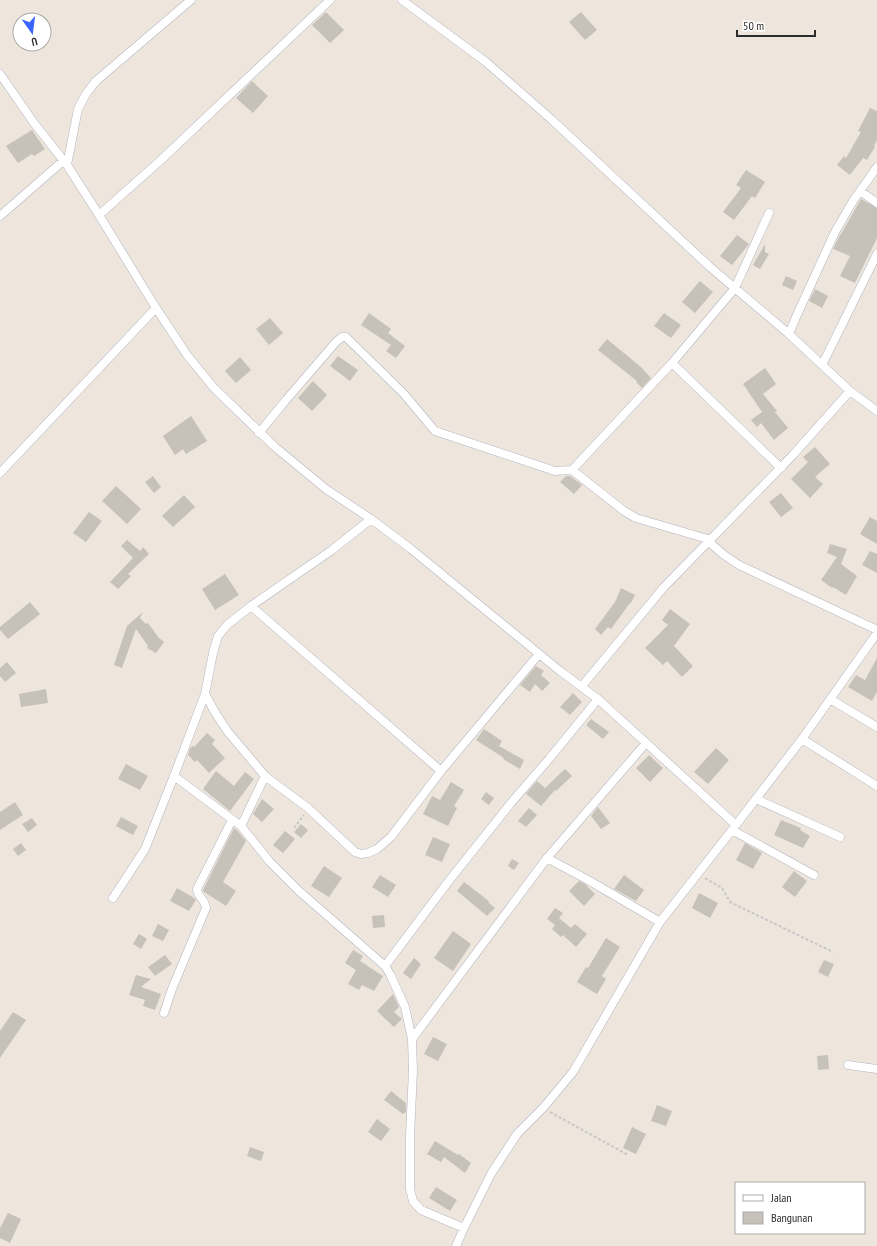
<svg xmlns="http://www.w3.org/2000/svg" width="877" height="1246" viewBox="0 0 877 1246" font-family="'PT Sans Narrow',sans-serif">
<rect width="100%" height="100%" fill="#eee6dd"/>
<path fill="#c6c1b9" d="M326,12L344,30L330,43L312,25Z
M581,12L597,30L585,40L569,22Z
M252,81L268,96L253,113L236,98Z
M870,108L877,111V140L874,146L875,147L867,160L863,158L850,175L837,165L844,156L846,158L861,132L858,131Z
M32,130L45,149L34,156L32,154L18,163L6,146Z
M746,170L765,182L755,198L752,196L734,220L723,212L741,188L736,185Z
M861,199L877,208V238L855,283L840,276L850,256L833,249L840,235L841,234Z
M737,235L749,244L732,265L720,256Z
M765,244V252L769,254L760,269L753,265Z
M786,276L797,281L793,290L782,285Z
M700,281L713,292L695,313L682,302Z
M815,289L828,296L822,308L809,301Z
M369,313L391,329L388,333L405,346L396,358L386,351L391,345L361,325Z
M664,313L681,325L671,338L654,326Z
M270,318L283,333L269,345L256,329Z
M607,339L642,368L651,378L642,388L636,382L637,381L598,350Z
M338,356L358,370L350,381L330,366Z
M240,357L251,370L236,383L225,371Z
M765,368L776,384L763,394L777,411L775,412L788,428L774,440L761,423L757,427L751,420L762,412L743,384Z
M313,381L327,395L312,411L298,398Z
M191,416L207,441L186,454L183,449L175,455L163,436Z
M815,447L830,464L815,477L823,484L810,498L791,479L808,462L803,457Z
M153,476L161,487L154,493L145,482Z
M566,476H570L582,485L574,494L560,482Z
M116,486L141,509L127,524L102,501Z
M781,493L793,508L781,517L769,502Z
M184,495L195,507L173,527L162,516Z
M89,512L102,521L86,542L73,533Z
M870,517L877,521V544L860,534Z
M127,540L140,551L143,547L149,554L128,574L131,576L118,589L110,582L133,558L121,546Z
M830,544L847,549L841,564L857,576L846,595L833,587L832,588L821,580L837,557L827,553Z
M870,551L877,554V573L862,565Z
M225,574L239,595L215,610L202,589Z
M621,588L635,595L631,603H630L611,629L608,627L601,635L595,629L615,602Z
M30,602L40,614L8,639L0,630V627Z
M670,609L690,624L674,646L693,666L682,677L667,661L663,665L645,648L668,625L662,620Z
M143,612L140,618L146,624L148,623L159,638L164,642L156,653L147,648L148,646L136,629L122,668L114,665L127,626Z
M877,658V692L872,701L848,687L856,675L865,680Z
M7,662L16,673L5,682L0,676V668Z
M536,666L544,671L541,675L550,683L542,691L535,684L530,692L520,685Z
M46,689L48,703L21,707L19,694Z
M573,693L582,702L570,715L560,707Z
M591,719L609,732L603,739L586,725Z
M484,729L502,741L499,746L524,760L520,769L503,759L504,758L476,740Z
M207,733L215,740L212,744L225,758L209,773L197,760L195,762L188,755L190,748L193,746L194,747Z
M716,748L729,760L708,784L694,772Z
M649,755L663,768L650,782L636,768Z
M126,764L148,776L140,790L118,779Z
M565,769L572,776L556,791L555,790L541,806L526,794L537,781L545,788Z
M216,771L234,786L245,772L254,779L230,811L203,789Z
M451,782L464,790L454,806L457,808L448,826L423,814L432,796L440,800Z
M486,792L494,798L489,805L481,799Z
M262,799L274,809L262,822L253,814Z
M15,802L23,815L0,830V812Z
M598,807L610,823L601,829L591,816Z
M529,808L537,815L526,827L518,821Z
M121,817L138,826L133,835L116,826Z
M32,818L37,825L28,832L22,824Z
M781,820L801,828L800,830L810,836L803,848L774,835Z
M301,824L308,830L301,838L294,832Z
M234,828L237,830L246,841L223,882L236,891L226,906L204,892L203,890Z
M285,831L295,839L283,853L273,845Z
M433,837L450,844L442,862L425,855Z
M21,843L26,850L18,856L13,849Z
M745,843L762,853L753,869L736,860Z
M512,859L519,863L514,870L508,866Z
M324,866L342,878L329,897L311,886Z
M794,871L807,881L795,897L782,887Z
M380,875L396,885L388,897L372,887Z
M624,875L644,890L636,901L614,889Z
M579,881L585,884L595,894L584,906L569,891Z
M464,882L489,901L488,902L495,908L487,916L457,891Z
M177,888L194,898L196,900L189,911L170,901Z
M699,893L718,903L710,918L692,908Z
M555,908L563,913L559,918L571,928L575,924L587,934L576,947L563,935L561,937L552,929L555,925L547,919Z
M384,915L385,927L373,928L372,916Z
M158,924L169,930L163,941L152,936Z
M453,931L471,944L453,971L434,958Z
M139,934L147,939L141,949L133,944Z
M606,938L620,947L602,976L606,979L597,994L577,982L586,967L588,968Z
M353,950L363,956L360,961L383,976L374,991L362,985L359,990L348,984L356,970L345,963Z
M165,955L172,964L155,976L148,967Z
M414,958L421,964L411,979L403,973Z
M824,960L834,964L828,977L818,972Z
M136,975L151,979L141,987L161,994L155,1010L143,1006L145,1000L129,995Z
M393,994L399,1007L394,1012L402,1019L394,1027L377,1011Z
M13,1012L26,1020L0,1058V1031Z
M433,1037L447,1044L438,1061L424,1054Z
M828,1055L829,1069L818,1070L817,1056Z
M391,1091L406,1103V1112L403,1114L384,1100Z
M657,1105L672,1111L666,1126L651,1121Z
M377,1119L390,1129L381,1141L368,1132Z
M632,1127L646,1134L636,1154L623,1148Z
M435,1141L458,1155L459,1154L471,1163L465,1173L444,1157L441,1162L427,1154Z
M250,1147L264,1152L261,1161L247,1156Z
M436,1187L457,1200L450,1211L429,1198Z
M8,1213L21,1219L10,1243L0,1238V1228Z"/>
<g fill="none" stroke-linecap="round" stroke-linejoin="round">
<g stroke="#b1b4c0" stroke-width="9">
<path id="street" d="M402,0L486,62L551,119L710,267L789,334L850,391L877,411
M0,74L34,123L67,165L99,215L156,308L187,355L214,388L275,447L326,489L371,519L411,549L560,671L598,699L736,825
M67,165L78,109L86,94L96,81L191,0
M860,191L877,203
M99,215L161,160L330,0
M0,216L63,161
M789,334L796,317L835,232L853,201L877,167
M672,363L735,288L769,213
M822,365L877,254
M259,433L286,400L336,342L342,337H346L404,394L435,431L555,471L572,470L672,363L781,468
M572,470L624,511L636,518L711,540
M0,473L156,308
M709,542L724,555L739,565L877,630
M251,606L441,771
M582,686L664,587L792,456L850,391
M205,694L216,714L228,732L265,776L308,808L355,852L361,854L368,853L377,849L391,837L441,771L539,654
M830,699L877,727
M802,739L877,786
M174,776L241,826L270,862L299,891L385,966L390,974L405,1007L412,1039L413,1070L410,1136V1189L413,1201L421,1210L464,1228
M756,799L840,837
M241,826L265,776
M732,830L814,875
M547,858L588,880L660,922
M113,898L145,849L174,776L205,694L213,653L218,636L227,625L251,606L332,550L371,519
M385,966L448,882L511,803L549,759L598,699
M164,1013L172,989L206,908C206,900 197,897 197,889L232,820
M412,1039L547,858L646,743
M848,1065L877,1069
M456,1246L464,1228L491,1174L517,1134L543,1108L573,1072L660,922L732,830L802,739L877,633"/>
</g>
<path stroke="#c8c8c8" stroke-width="2" stroke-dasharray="3 2" stroke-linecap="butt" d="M294,828L304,815
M705,878L722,888L730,902L833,952
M550,1112L628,1155"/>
<use href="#street" stroke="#fff" stroke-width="8"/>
</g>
<rect x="735" y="1182" width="130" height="52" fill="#ffffff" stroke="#ababab"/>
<rect x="743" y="1195" width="20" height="6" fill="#ffffff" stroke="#ababab"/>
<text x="771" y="1202" font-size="12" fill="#2c2c2c">Jalan</text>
<rect x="743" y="1212" width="20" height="12" fill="#c6c1b9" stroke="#ababab"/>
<text x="771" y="1222" font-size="12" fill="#2c2c2c">Bangunan</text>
<g transform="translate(32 32) rotate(166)"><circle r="19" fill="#ffffff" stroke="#ababab"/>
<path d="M0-3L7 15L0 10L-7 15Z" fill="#3a65ff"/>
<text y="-6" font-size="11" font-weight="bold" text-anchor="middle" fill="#2c2c2c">U</text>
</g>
<path d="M737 30v6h78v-6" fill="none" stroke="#2c2c2c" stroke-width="2"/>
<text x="743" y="30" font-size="12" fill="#2c2c2c" stroke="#ffffff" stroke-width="3" paint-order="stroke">50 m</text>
</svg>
